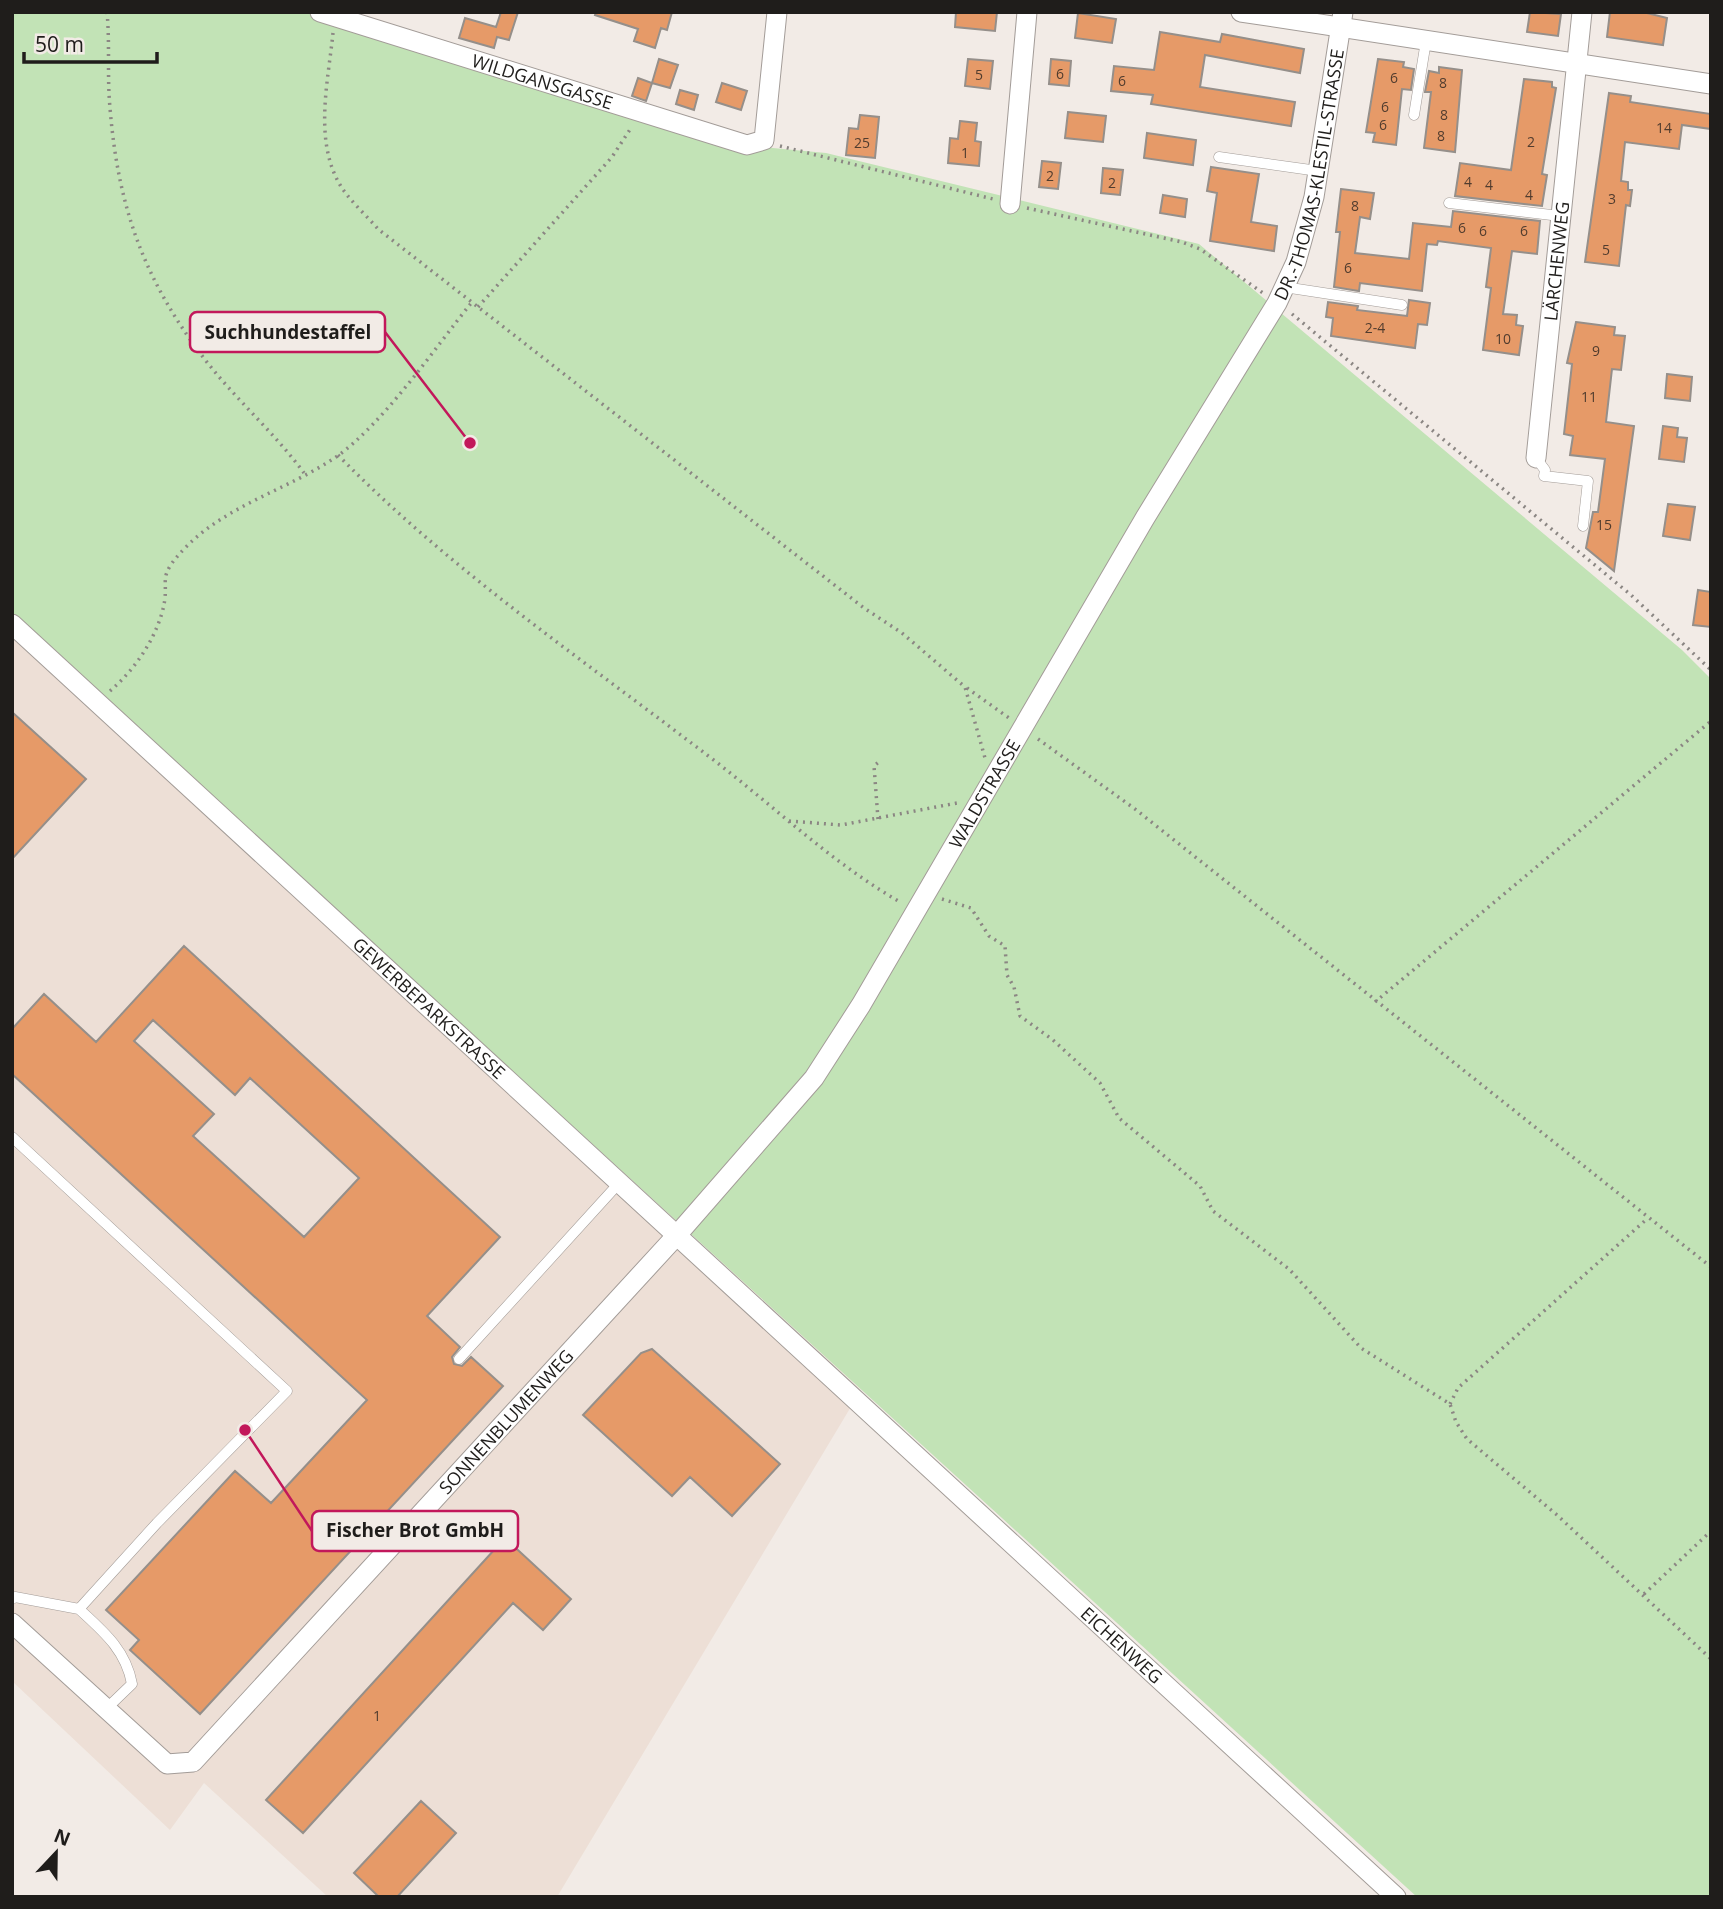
<svg xmlns="http://www.w3.org/2000/svg" width="1723" height="1909" viewBox="0 0 1723 1909" font-family="'Open Sans',sans-serif">
<rect width="100%" height="100%" fill="#f2ebe6"/>
<path fill="#eddfd6" d="M12,614L861,1390L557,1897H328L204,1783L170,1830L12,1681Z"/>
<path fill="#c2e3b6" d="M12,12H345L762,147L826,153L1199,244L1682,650L1711,679V1897H1417L12,614Z"/>
<path fill="#e69a68" stroke="#958f8a" stroke-width="2" fill-rule="evenodd" d="M501,12H518L509,40L497,37L494,48L459,38L465,18L496,27Z
M596,12H672L667,30L661,28L655,48L634,41L638,29L595,15Z
M956,12H997L995,31L955,27Z
M1530,12L1561,14L1558,36L1527,32Z
M1610,12H1643L1667,18L1663,45L1607,37Z
M1078,13L1116,19L1112,43L1075,38Z
M1160,32L1220,42L1222,34L1304,49L1300,73L1205,55L1200,87L1295,102L1291,126L1151,104L1153,95L1111,91L1114,66L1154,70Z
M659,59L678,65L670,88L652,83Z
M968,59L993,61L990,89L965,86Z
M1051,59L1071,61L1069,86L1049,84Z
M1378,59L1404,62L1403,67L1414,69L1411,90L1402,89L1396,145L1373,142L1375,133L1366,132Z
M1439,67L1462,70L1455,152L1424,148L1431,92H1425L1429,71L1439,73Z
M638,78L652,83L646,101L632,96Z
M1524,79L1552,82V87L1556,88L1542,174L1547,175L1542,206L1455,196L1460,163L1511,170Z
M722,83L747,91L741,110L716,102Z
M680,90L698,95L694,110L676,104Z
M1609,93L1631,96L1630,102L1711,114V129L1682,125L1679,149L1625,142L1621,181L1628,182V190H1632L1630,206L1626,205L1619,266L1585,262Z
M1068,112L1106,116L1103,142L1065,138Z
M860,115L879,117L875,158L846,155L849,128L858,129Z
M960,121L977,123L975,141L981,142L979,166L948,163L950,138L958,139Z
M1147,133L1196,140L1193,165L1144,158Z
M1042,161L1061,163L1058,189L1039,187Z
M1211,167L1259,174L1251,222L1277,226L1274,251L1210,241L1217,193L1207,191Z
M1103,168L1123,170L1120,195L1101,193Z
M1341,189L1374,193L1370,219L1360,217L1355,253L1409,259L1413,223L1451,227L1453,211L1540,221L1537,254L1512,251L1503,314L1517,315L1516,325L1523,326L1519,355L1483,350L1491,288L1486,287L1491,248L1438,241L1437,245L1427,244L1422,291L1360,283L1359,291L1334,287L1340,232H1336Z
M1163,195L1187,199L1185,217L1160,213Z
M1409,300L1430,303L1427,325L1418,324L1415,348L1331,336L1333,318L1326,317L1328,302L1358,306L1357,310L1407,316Z
M1576,322L1615,327L1614,335L1625,336L1621,370L1612,369L1606,422L1634,426L1614,571L1586,548L1593,512H1598L1605,459L1570,455L1573,436L1564,434L1572,364L1567,363Z
M1667,374L1692,377L1690,401L1665,398Z
M1663,426L1678,428L1677,437L1687,438L1684,462L1659,459Z
M1668,504L1695,507L1690,540L1663,536Z
M1698,590L1711,592V627L1693,625Z
M12,712L86,779L12,859Z
M184,946L500,1237L427,1316L460,1347L452,1357L454,1364L462,1366L471,1357L503,1386L200,1714L130,1650L139,1640L106,1610L235,1471L271,1503L367,1400L12,1074V1029L44,994L96,1042ZM153,1020L235,1095L250,1078L359,1178L304,1237L193,1136L214,1114L134,1041Z
M652,1349L780,1464L732,1516L690,1477L672,1496L583,1415L641,1353Z
M505,1538L571,1599L543,1630L513,1603L303,1833L266,1800Z
M421,1801L456,1833L397,1897H379L354,1873Z"/>
<g fill="none" stroke-linecap="round" stroke-linejoin="round">
<g stroke="#a39c98" stroke-width="11">
<path id="lane" d="M1414,115L1426,41
M1219,157L1318,171
M1449,203L1560,216
M1284,287L1402,305
M1536,458L1545,470L1544,476L1588,481L1583,526
M12,1137L287,1391L157,1523L79,1609L15,1597L12,1599
M459,1359L620,1182
M79,1609C103,1631 126,1650 132,1684L106,1709"/>
</g>
<g stroke="#a39c98" stroke-width="21">
<g id="street">
<path id="s1" d="M320,12L747,145L764,140L777,12"/>
<path d="M1241,12L1711,84"/>
<path d="M1010,204L1027,12"/>
<path id="s2" d="M1536,458L1582,12"/>
<path id="s3" d="M12,624L1396,1897"/>
<path id="s4" d="M12,1623L167,1764L193,1762L677,1235L814,1078L861,1005L1145,518L1277,303L1296,262L1314,197L1343,12"/>
</g>
</g>
<path stroke="#8b8683" stroke-width="3.5" stroke-dasharray="2 5" stroke-linecap="butt" d="M107,12C110,44 107,76 110,108C118,206 143,278 203,357C234,398 274,432 304,473
M333,33C328,83 313,143 342,188C352,203 367,216 378,229L864,608L902,633L965,687L985,758
M780,146L993,199
M1027,208L1182,242L1200,249L1263,293
M478,307L612,157L631,128
M1292,314L1631,595L1711,670
M338,455C448,568 582,659 707,755C772,804 829,861 900,902
M967,688L1009,718
M110,691C134,670 153,643 162,613C172,577 153,581 186,547C227,505 289,489 336,457C383,424 435,348 472,302
M1038,739L1135,809L1711,1267
M878,819L874,766L881,760
M789,821L841,825L957,803
M942,899L971,908L989,936L1005,946L1007,975L1014,987L1020,1016L1053,1040L1100,1083L1119,1118L1200,1186L1213,1211L1289,1269L1361,1348L1450,1404L1456,1422L1467,1439L1557,1515L1711,1659
M1375,1002L1711,721
M1450,1404L1458,1388L1648,1218
M1644,1594L1711,1531"/>
<use href="#lane" stroke="#fff" stroke-width="10"/>
<use href="#street" stroke="#fff" stroke-width="19"/>
</g>
<g text-anchor="middle" dominant-baseline="central" stroke-width="5" stroke-linejoin="round" paint-order="stroke">
<g font-size="14" fill="#513c2e">
<text x="1060" y="73">6</text>
<text x="979" y="74">5</text>
<text x="1394" y="77">6</text>
<text x="1122" y="80">6</text>
<text x="1443" y="82">8</text>
<text x="1385" y="106">6</text>
<text x="1444" y="114">8</text>
<text x="1383" y="124">6</text>
<text x="1664" y="127">14</text>
<text x="1441" y="135">8</text>
<text x="1531" y="141">2</text>
<text x="862" y="142">25</text>
<text x="965" y="152">1</text>
<text x="1050" y="175">2</text>
<text x="1468" y="181">4</text>
<text x="1112" y="182">2</text>
<text x="1489" y="184">4</text>
<text x="1529" y="194">4</text>
<text x="1612" y="198">3</text>
<text x="1355" y="205">8</text>
<text x="1462" y="227">6</text>
<text x="1483" y="230">6</text>
<text x="1524" y="230">6</text>
<text x="1606" y="249">5</text>
<text x="1348" y="267">6</text>
<text x="1375" y="327">2-4</text>
<text x="1503" y="338">10</text>
<text x="1596" y="350">9</text>
<text x="1589" y="396">11</text>
<text x="1604" y="524">15</text>
<text x="377" y="1715">1</text>
</g>
<g font-size="18" fill="#1f1d1b" stroke="#f2ebe6">
<text stroke="none"><textPath href="#s1" startOffset="233">WILDGANSGASSE</textPath></text>
<text stroke="none"><textPath href="#s4" startOffset="2196">DR.-THOMAS-KLESTIL-STRASSE</textPath></text>
<text stroke="none"><textPath href="#s2" startOffset="198">LÄRCHENWEG</textPath></text>
<text stroke="none"><textPath href="#s4" startOffset="1491">WALDSTRASSE</textPath></text>
<text stroke="none"><textPath href="#s3" startOffset="567">GEWERBEPARKSTRASSE</textPath></text>
<text stroke="none"><textPath href="#s4" startOffset="698">SONNENBLUMENWEG</textPath></text>
<text stroke="none"><textPath href="#s3" startOffset="1508">EICHENWEG</textPath></text>
</g>
</g>
<path fill="none" stroke="#c2185b" stroke-width="2.5" d="M470 443L385 332M245 1430L312 1531"/>
<g fill="#c2185b" stroke="#f2ebe6" stroke-width="2.5">
<circle cx="470" cy="443" r="7"/>
<circle cx="245" cy="1430" r="7"/>
</g>
<g fill="#f2ebe6" stroke="#c2185b" stroke-width="2.5">
<rect x="190" y="312" width="195" height="40" rx="7"/>
<rect x="312" y="1511" width="206" height="40" rx="7"/>
</g>
<g font-size="19" text-anchor="middle" font-weight="bold" fill="#1f1d1b">
<text x="288" y="339">Suchhundestaffel</text>
<text x="415" y="1537">Fischer Brot GmbH</text>
</g>
<rect width="1723" height="1909" fill="none" stroke="#1f1d1b" stroke-width="28"/>
<g transform="translate(56 1853) rotate(22)" stroke="#f2ebe6" stroke-width="5" paint-order="stroke">
<path d="M0-5L12 26L0 18L-12 26Z" fill="#1f1d1b"/>
<text y="-10" font-size="19" font-weight="bold" text-anchor="middle" fill="#1f1d1b">N</text>
</g>
<path d="M24 52v10h133v-10" fill="none" stroke="#1f1d1b" stroke-width="3.5"/>
<text x="35" y="52" font-size="21" fill="#1f1d1b" stroke="#f2ebe6" stroke-width="5" paint-order="stroke">50 m</text>
</svg>
